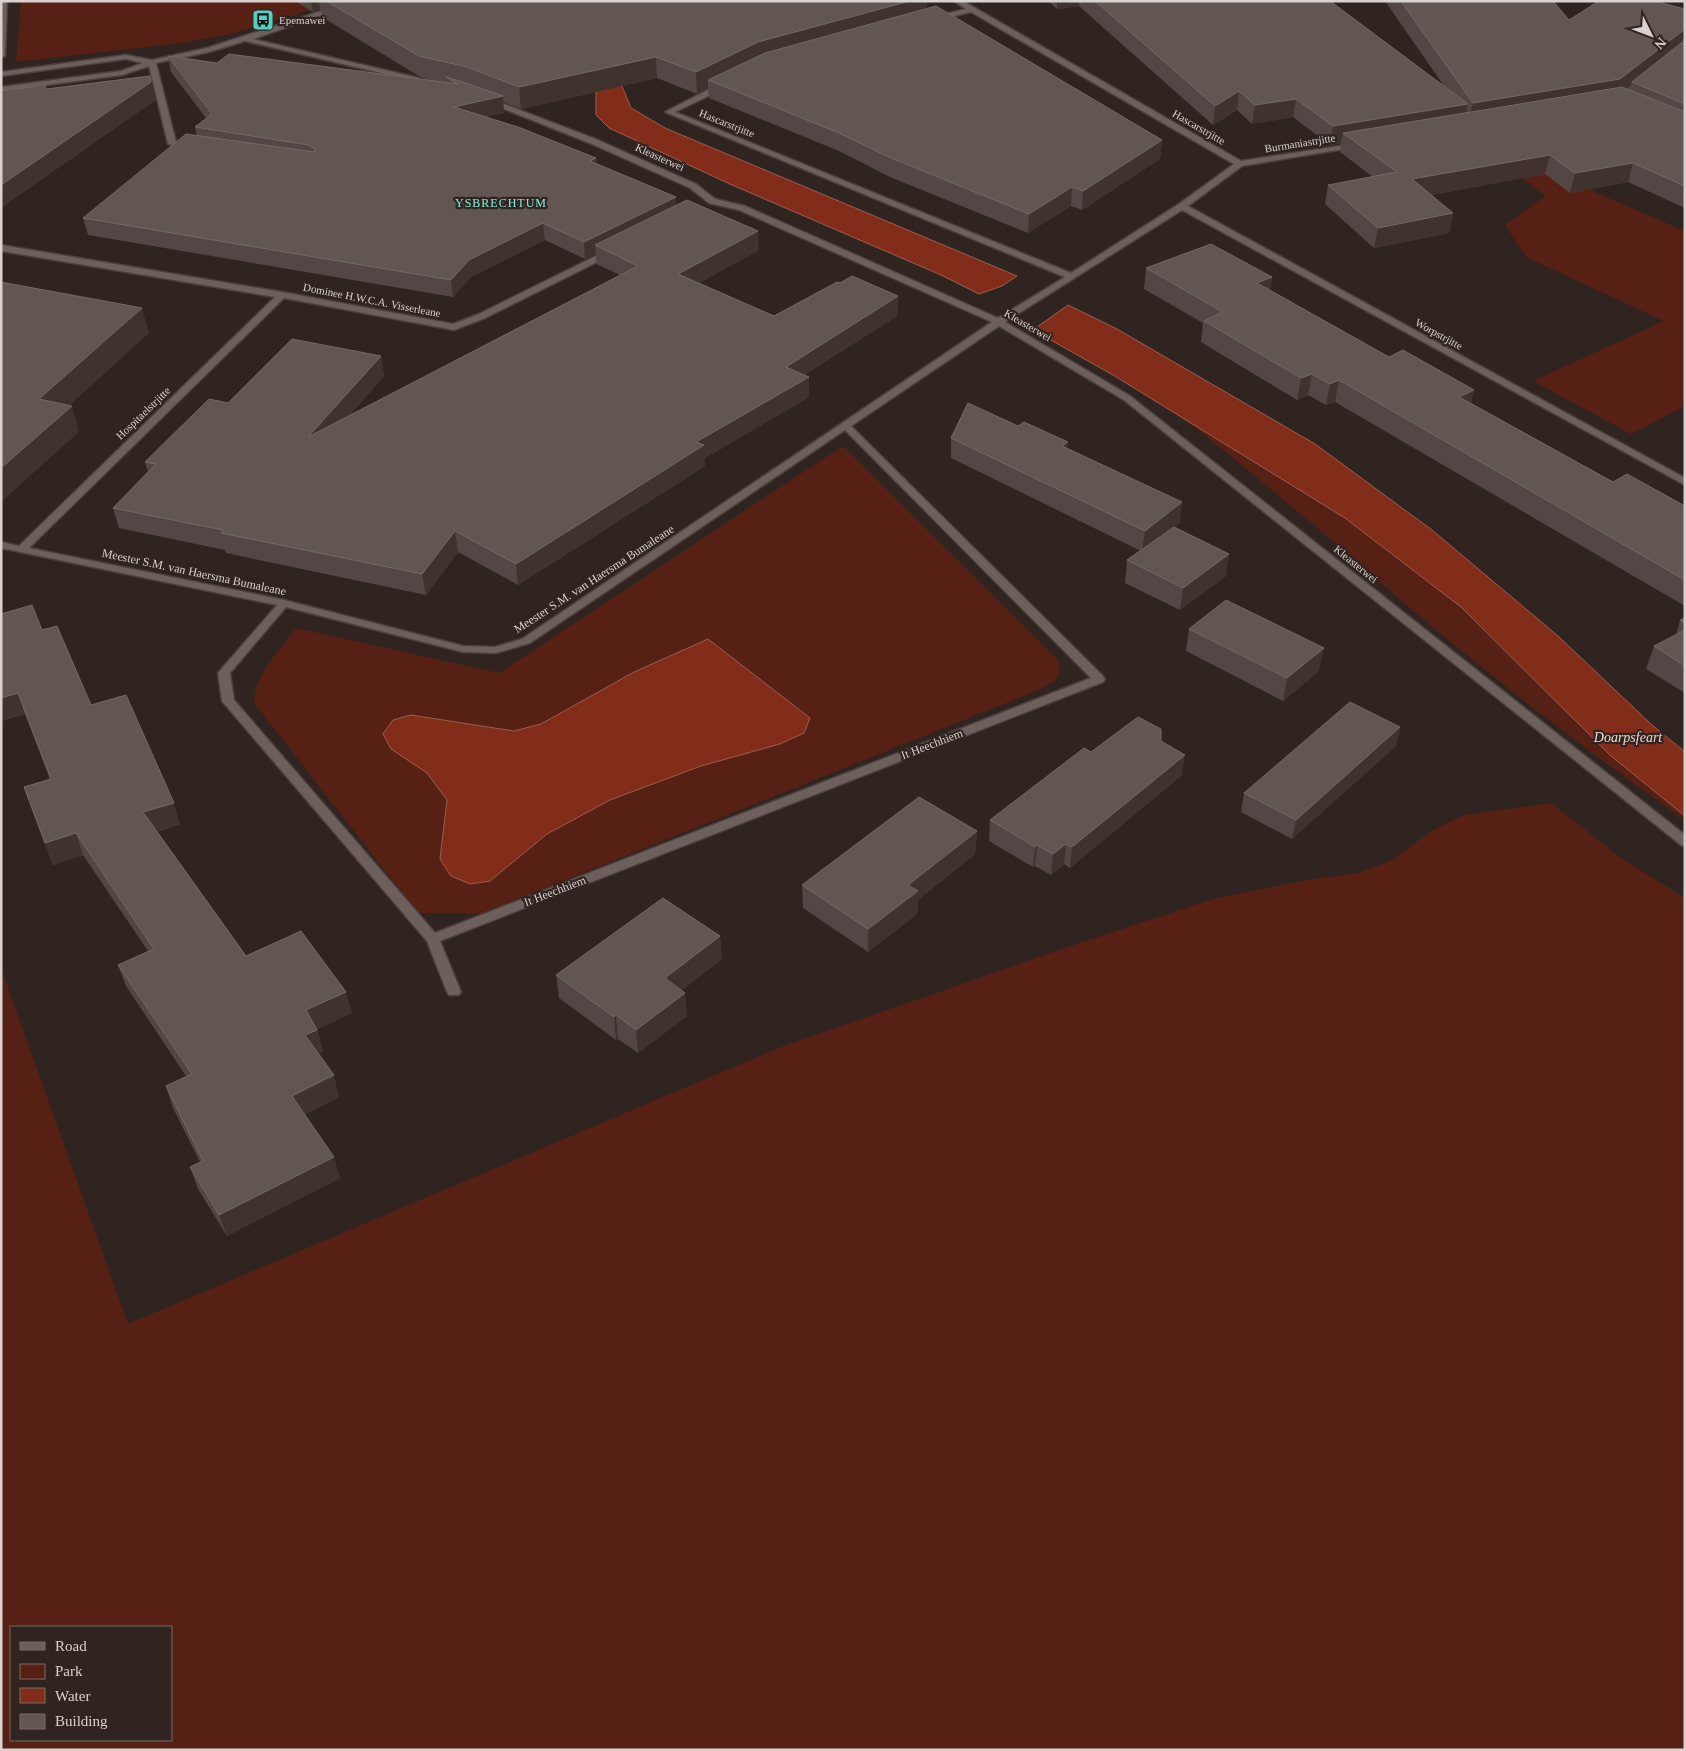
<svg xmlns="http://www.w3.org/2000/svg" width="1686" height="1751" viewBox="0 0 1686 1751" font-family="'Times New Roman',serif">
<rect width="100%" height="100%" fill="#302421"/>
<path fill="#572014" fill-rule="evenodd" d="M21,1H340L235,33L189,42L16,62Z
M1462,133L1548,165L1597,193L1685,231V406L1631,434L1533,381L1664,321L1526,257L1505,225L1546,196Z
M1176,413L1345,518L1461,607L1611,756L1685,816V820C1595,757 1508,690 1423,619C1341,549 1261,478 1176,413Z
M843,446L1058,660C1062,679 1057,680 1041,689L483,913H418L255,704C250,680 282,647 296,628L499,673ZM708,639L810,718L804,733L780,744L701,766L610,800L547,834L490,881L470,884L451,876L440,859L447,800L427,773L490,727L514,731L541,724L634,672Z
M1551,803L1621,858L1685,898V1750H1V968L128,1324L781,1047L1068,947L1213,899L1301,881L1357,873L1391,861L1430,832L1464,815ZM171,1627V1740H11V1627Z"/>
<path fill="#822d1a" stroke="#9c5e51" d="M609,55L631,108L665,128L1017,276L1002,286L979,294L941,275L732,185L609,128L596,115V91Z
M1068,305L1117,329L1315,444L1432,530L1558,636L1652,725L1685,752V816L1611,756L1461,607L1345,518L1113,375L1033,330Z
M708,639L810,718L804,733L780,744L701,766L610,800L547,834L490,881L470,884L451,876L440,859L447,800L427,773L391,749L383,734L393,720L411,715L514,731L541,724L634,672Z"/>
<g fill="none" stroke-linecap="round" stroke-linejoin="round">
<g stroke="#4a403e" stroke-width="3">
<path id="minor" d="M1,1H7L5,56L1,58Z
M352,1H363L253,39L419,78V82L245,41L209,52L156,63L176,142L193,145V149H190L168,144L149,66L122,75L1,91V87L121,71L143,63L126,59L1,76V72L126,55L152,60L207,48Z
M954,1H963L1241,161L1359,143V147H1356L1242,166L1188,206L1685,478V485L1182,210L1005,322L1130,396L1685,835V846L1681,845L1124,400L999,326L851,426L1103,676L1105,679L1103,682L440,941L461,992L459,995H449L447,992L427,941L222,701L218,673L277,605L1,548V542L19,546L275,297L1,251V245L282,292L453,324L479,314L610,249L613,250V254L485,318L454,330L284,298L29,548L284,600L463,646L495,647L522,639L992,322L739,210L709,203L690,188L592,144L484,101L491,99L598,140L696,184L715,199L745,206L998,318L1065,277L665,112L719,84H725V88L675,112L1071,273L1179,204L1234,164L971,12L933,21V17L966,9ZM845,430L1091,678L435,933L234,700L230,673L286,607L463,652L496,653L530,643Z"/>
</g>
<use href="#minor" fill="#6d5f5c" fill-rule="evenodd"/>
</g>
<path fill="#534644" d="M295,1H927L926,9L1162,140L1160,159L1082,210L1071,206L1028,233L890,177L839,151L709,98L708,88L697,94L657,78L521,109L503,102L504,113L485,117L596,158L597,164L676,197V205L759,250L699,283L774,316L840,283L898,296L897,316L804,375L809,397L705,458V466L518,585L458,552L426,595L226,553L225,550L119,528L113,508L148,472L145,462L228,403L381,356L384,376L349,416L620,275L596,264V254L585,259L545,240L471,277L453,297L88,235L83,218L197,136L195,127L206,118L171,72L168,56L217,63L438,82L422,78L322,17L320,9L313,12Z
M1048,1H1330L1444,86L1385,1H1553L1569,20L1685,9V208L1628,182L1570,193L1545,174L1431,195L1453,213L1449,233L1374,248L1325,204L1328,185L1373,177L1340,152L1341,143L1330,145L1293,117L1252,124L1237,110L1213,125L1079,6L1057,9Z
M1146,268L1272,277L1270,290L1389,357L1474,390L1471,403L1613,482L1685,506V606L1335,402L1326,405L1308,395L1297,400L1201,342L1203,323L1144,289Z
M951,438L1067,449L1180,523L1172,528L1226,576L1180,610L1125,583L1127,560L1141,551L951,458Z
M1,614L42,630L91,705L180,824L157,832L246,956L352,1013L317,1029L323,1051L318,1054L339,1097L304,1115L340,1178L227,1236L198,1189L190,1167L200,1162L173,1108L166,1086L186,1076L126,986L118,965L148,951L83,855L53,865L32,809L24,787L50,779L25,714L1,721Z
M1685,618V693L1646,669L1654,646L1676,635L1680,620Z
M1189,629L1319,671L1283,701L1186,651Z
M1400,727L1396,746L1292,839L1241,812L1244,793Z
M1161,741L1182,775L1070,868L1064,864L1051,875L1035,866L1033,867L989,841L990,820L1091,752Z
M977,831L975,854L918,900L917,914L868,952L803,908L802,885Z
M720,936L722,959L682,990L687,1016L638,1053L618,1039L616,1040L559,998L556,975Z"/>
<path fill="#3f322f" d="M311,1H319L320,9L313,12Z
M910,1H927L926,18L708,80V88L697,94L696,72L758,42Z
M1057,1H1079V6L1057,9Z
M1685,29V41L1632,82L1630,86L1615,98L1468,122L1473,103Z
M656,57L657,78L521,109L519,87Z
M151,82L156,100L1,208V185Z
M1239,91L1237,110L1213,125L1215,106Z
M503,96L504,113L456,124L454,107Z
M1296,99L1293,117L1252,124L1255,105Z
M1468,104L1464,123L1343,133L1341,143L1330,145L1333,126Z
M1162,140L1160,159L1082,210L1083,191Z
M1550,155L1545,174L1408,199L1412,179Z
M596,158L598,175L590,161Z
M1633,163L1628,182L1570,193L1575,173Z
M1072,187L1071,206L1028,233L1029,214Z
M676,197L677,214L595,245L596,254L585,259L584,242Z
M1453,213L1449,233L1374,248L1378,228Z
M543,223L545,240L471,277L453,297L451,280L469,260Z
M758,231L759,250L679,294L678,274Z
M1272,277L1269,298L1257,283Z
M898,296L897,316L786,386V367Z
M142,308L149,333L47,426L39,399Z
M381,356L384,376L312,458L308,437Z
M1312,374L1308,395L1297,400L1301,378Z
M809,377V397L705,458V466L518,585L516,564L696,442Z
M1339,380L1335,402L1326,405L1330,384Z
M1474,390L1469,411L1459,397Z
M72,406L79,432L1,502V468Z
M1068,442L1066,463L1062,446Z
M1182,502L1180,523L1142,551L1145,531Z
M455,531L458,552L426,595L422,574Z
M1229,554L1226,576L1180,610L1183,588Z
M1324,648L1319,671L1283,701L1287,678Z
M18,693L25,714L1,721V698Z
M1400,727L1396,746L1292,839L1296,820Z
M1185,755L1182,775L1070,868L1072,847Z
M174,803L180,824L150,834L143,812Z
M977,831L975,854L918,900L917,914L868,952V929L908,885Z
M76,833L83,855L53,865L45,843Z
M1066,844L1064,864L1051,875L1053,854Z
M1037,845L1035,866L1033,867L1035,847Z
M720,936L722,959L667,1002L665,978Z
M346,992L352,1013L312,1032L306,1010Z
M685,993L687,1016L638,1053L636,1030Z
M616,1015L618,1039L616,1040L614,1017Z
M317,1030L323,1051L311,1057L305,1035Z
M334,1075L339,1097L298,1118L292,1096Z
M334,1157L340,1178L227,1236L219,1215Z"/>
<path fill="#625653" stroke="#746966" d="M326,1H910L758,42L696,72L656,57L519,87L467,67L419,56Z
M1095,1H1330L1468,104L1333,126L1296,99L1255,105L1239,91L1215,106Z
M1401,1H1553L1569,20L1599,1H1654L1685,9V29L1620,79L1473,103Z
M936,6L1162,140L1083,191L1072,187L1029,214L891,158L839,133L708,80L765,53Z
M1685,40V104L1632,82Z
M229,54L458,84L446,77L460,81L503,96L454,107L518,127L596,158L590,161L676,197L584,242L543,223L469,260L451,280L83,218L186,134L314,152L315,149L309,145L195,127L212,114L168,56L217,63Z
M150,76L151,82L1,185V91L45,85L46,89Z
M1622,87L1685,112V186L1633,163L1575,173L1550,155L1412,179L1453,213L1378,228L1328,185L1397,172L1343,133L1477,111L1479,112L1478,111Z
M687,200L758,231L678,274L774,316L837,282L840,283L852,276L898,296L786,367L809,377L696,442L704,445L516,564L455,531L422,574L221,533L223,530L113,508L156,464L145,462L209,399L228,403L292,339L381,356L308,437L638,266L595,245Z
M1211,244L1272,277L1257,283L1389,357L1403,350L1474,390L1459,397L1613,482L1627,474L1685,506V580L1339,380L1330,384L1312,374L1301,378L1204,321L1223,312L1146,268Z
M1,282L142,308L39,399L72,406L1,468Z
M968,403L1018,426L1024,422L1068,442L1062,446L1182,502L1145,531L951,438Z
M1174,527L1229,554L1183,588L1127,560Z
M1226,600L1324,648L1287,678L1189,629Z
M32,605L42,630L57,626L91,705L126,695L174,803L143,812L246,956L301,931L346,992L306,1010L317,1030L305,1035L334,1075L292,1096L334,1157L219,1215L190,1167L203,1161L166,1086L192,1074L118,965L154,949L76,833L45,843L24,787L51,779L18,693L1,698V614Z
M1685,618V623L1680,620Z
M1685,630V666L1654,646Z
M1350,702L1400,727L1296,820L1244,793Z
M1138,717L1161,729V741L1185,755L1072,847L1066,844L1053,854L1037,845L1035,847L990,820L1084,748L1091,752Z
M919,797L977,831L908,885L918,891L868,929L802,885Z
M663,898L720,936L665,978L685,993L636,1030L616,1015L614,1017L556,975Z"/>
<defs>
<g id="bus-square" transform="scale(1.125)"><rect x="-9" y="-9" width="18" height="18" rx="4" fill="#58cec0" stroke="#302421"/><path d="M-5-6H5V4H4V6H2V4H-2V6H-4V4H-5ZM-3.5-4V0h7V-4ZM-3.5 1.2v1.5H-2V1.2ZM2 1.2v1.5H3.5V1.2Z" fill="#111"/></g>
</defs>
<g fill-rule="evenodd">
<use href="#bus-square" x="263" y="20"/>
</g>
<g text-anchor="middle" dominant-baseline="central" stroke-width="4.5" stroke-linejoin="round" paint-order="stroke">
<g font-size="11" fill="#dad2d0" stroke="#302421" text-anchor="start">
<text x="279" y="20">Epemawei</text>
</g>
<g font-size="11" fill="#dad2d0" stroke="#302421">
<text transform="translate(727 123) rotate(22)">Hascarstrjitte</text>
<text transform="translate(1199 127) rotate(30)">Hascarstrjitte</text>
<text transform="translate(1300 143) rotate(-9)">Burmaniastrjitte</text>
<text transform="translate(660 157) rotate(24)">Kleasterwei</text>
<text transform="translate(372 300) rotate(11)">Dominee H.W.C.A. Visserleane</text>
<text transform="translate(1028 325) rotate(30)">Kleasterwei</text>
<text transform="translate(1439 334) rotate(29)">Worpstrjitte</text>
<text transform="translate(143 413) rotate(-44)">Hospitaelstrjitte</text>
<text transform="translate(1356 564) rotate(39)">Kleasterwei</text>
</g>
<g font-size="12" letter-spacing="1" fill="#85eee0" stroke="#302421">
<text x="501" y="203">YSBRECHTUM</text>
</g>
<g font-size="12" fill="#dad2d0" stroke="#302421">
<text transform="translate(194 572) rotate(12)">Meester S.M. van Haersma Bumaleane</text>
<text transform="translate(594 579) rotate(-33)">Meester S.M. van Haersma Bumaleane</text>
<text transform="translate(932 744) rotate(-21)">It Heechhiem</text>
<text transform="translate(555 891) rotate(-21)">It Heechhiem</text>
</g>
<g font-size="14" font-style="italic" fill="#f0d7d0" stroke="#302421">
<text x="1628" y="737">Doarpsfeart</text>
</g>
</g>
<rect width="1686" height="1751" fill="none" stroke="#dad2d0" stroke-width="5"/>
<rect x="10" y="1626" width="162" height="115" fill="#302421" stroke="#746a67"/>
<rect x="20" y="1642" width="25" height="8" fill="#6d5f5c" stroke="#746a67"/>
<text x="55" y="1651" font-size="15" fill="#dad2d0">Road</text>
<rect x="20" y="1664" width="25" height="15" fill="#572014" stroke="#746a67"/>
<text x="55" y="1676" font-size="15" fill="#dad2d0">Park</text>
<rect x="20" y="1688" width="25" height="15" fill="#822d1a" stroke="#746a67"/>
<text x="55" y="1701" font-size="15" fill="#dad2d0">Water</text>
<rect x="20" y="1714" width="25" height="15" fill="#625653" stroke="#746a67"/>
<text x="55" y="1726" font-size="15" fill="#dad2d0">Building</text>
<g transform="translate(1651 35) rotate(132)" stroke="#302421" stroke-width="4" paint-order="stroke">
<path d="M0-4L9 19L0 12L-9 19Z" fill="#dad2d0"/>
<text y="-8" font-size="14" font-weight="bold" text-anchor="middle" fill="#dad2d0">N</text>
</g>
</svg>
